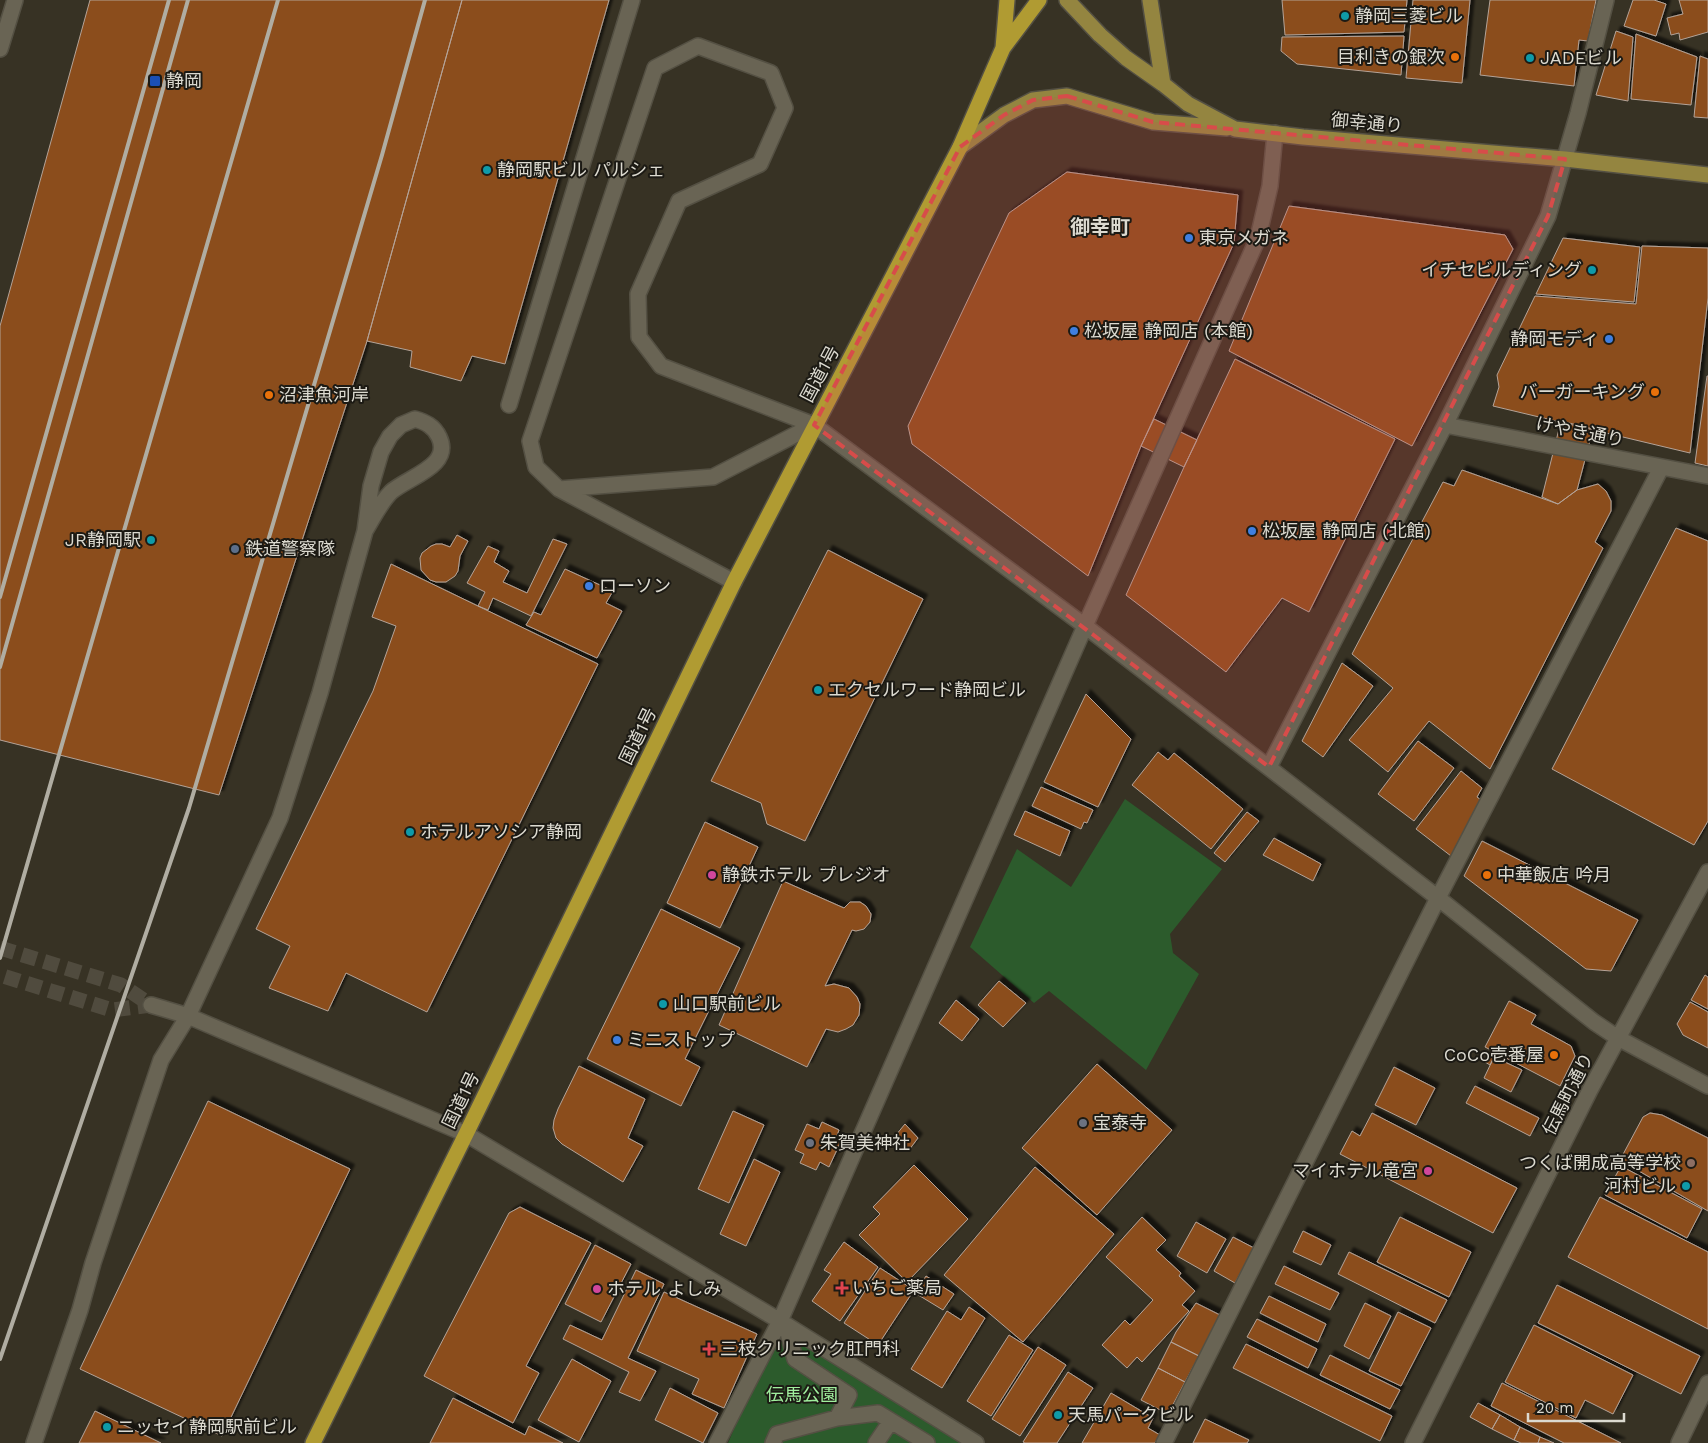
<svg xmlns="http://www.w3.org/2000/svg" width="1708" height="1443" font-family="'Work Sans','Noto Sans JP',sans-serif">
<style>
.green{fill:#2c5b2c}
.building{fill:#8b4d1b;stroke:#b4a398;filter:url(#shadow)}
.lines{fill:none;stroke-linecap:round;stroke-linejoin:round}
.minor-tunnel{stroke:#504b3e;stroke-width:15;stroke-dasharray:15 8;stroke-linecap:butt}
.minor-casing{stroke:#545043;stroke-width:18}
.major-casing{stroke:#545043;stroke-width:18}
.highway-casing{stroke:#545043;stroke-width:18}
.minor{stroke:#696454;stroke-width:15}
.major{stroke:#948540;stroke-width:15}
.highway{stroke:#b09b32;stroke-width:15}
.rail{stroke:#b0ada2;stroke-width:4}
.marked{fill:#d74c4a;fill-opacity:0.2;stroke:#d74c4a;stroke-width:4;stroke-dasharray:10 6;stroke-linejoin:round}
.culture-dot{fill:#0f9aa8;stroke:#1c1a14;stroke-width:2}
.food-dot{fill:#e8710a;stroke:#1c1a14;stroke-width:2}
.transit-dot{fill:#1a4fb4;stroke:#1c1a14;stroke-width:2}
.shop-dot{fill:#3f7fe0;stroke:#1c1a14;stroke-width:2}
.service-dot{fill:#5c6f8a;stroke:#1c1a14;stroke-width:2}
.hotel-dot{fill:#d1479c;stroke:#1c1a14;stroke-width:2}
.worship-dot{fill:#6b7280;stroke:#1c1a14;stroke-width:2}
.education-dot{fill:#8d6e63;stroke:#1c1a14;stroke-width:2}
.health-dot{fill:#e0444e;stroke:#1c1a14;stroke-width:2}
.labels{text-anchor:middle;stroke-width:4;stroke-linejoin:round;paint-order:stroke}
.poi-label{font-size:18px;fill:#dcdad0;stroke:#1c1a14;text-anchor:start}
.street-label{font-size:18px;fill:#dcdad0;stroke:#1c1a14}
.park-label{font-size:18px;fill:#a1ef9e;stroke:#1c1a14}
.quarter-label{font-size:20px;font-weight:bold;fill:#dcdad0;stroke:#1c1a14}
</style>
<defs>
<filter id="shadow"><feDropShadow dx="4.5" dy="-4.5" stdDeviation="1" flood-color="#0009"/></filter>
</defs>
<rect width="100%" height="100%" fill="#373224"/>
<path class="green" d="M1125 799 1222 869 1170 934 1173 953 1199 974 1146 1070 1049 991 1034 1003 970 947 1017 849 1071 887Z
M780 1321 964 1443H728Z"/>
<path class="building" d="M90 0H462L367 341 219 795 0 740V326Z
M462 0H609L505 364 472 356 461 381 410 367 412 351 367 341Z
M1282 0H1407L1404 32 1285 35Z
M1413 0H1470L1462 83 1406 78Z
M1490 0H1596L1588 41 1579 40 1574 86 1480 75Z
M1633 0H1654L1666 4 1656 36 1624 26Z
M1679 0H1708V32L1680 40 1679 33 1671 35 1667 18 1683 14Z
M1616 31 1633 37 1628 101 1596 95Z
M1636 34 1697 57 1691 105 1631 99Z
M1404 36 1401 75 1297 64 1281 51 1282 37Z
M1700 56 1708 59V118L1694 117Z
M1067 172 1238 195 1234 243 1141 446 1088 576 912 444 908 426 1009 213Z
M1289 206 1505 235 1513 249 1412 446 1229 351Z
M1563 238 1640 247 1634 302 1536 294Z
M1642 246 1708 248V298L1690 453 1493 406 1499 387 1497 375 1535 296 1636 304Z
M1235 359 1395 439 1309 612 1282 598 1226 672 1126 595 1184 467Z
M1707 376H1708V466L1695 463Z
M1154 419 1197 440 1184 467 1141 446Z
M1561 421 1593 429 1577 490 1558 504 1542 497Z
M1462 470 1558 504 1577 490 1598 484 1606 491 1611 501V511L1595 542 1603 548 1490 769 1429 721 1388 772 1349 740 1393 688 1352 654 1443 482 1454 486Z
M1676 528 1708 541V821L1694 845 1552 769Z
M457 535 468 541 460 556 458 571 455 576 446 582H436L430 580 421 570 420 558 422 553 431 546 436 544H442L450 547Z
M553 539 567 544 531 616 493 598 488 610 478 606 485 592 467 583 488 546 499 551 494 562 509 571 503 582 527 593Z
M828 550 923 599 805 841 767 824 761 803 711 781Z
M391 564 598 664 427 1012 346 973 328 1011 269 988 290 946 256 929 373 691 396 626 372 617Z
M565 569 613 591 606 603 622 611 597 658 526 625 534 612 541 615Z
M1342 663 1373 686 1323 757 1302 741Z
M1086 694 1131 739 1098 807 1044 782Z
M1418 741 1454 768 1414 821 1378 794Z
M1158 752 1168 760 1174 753 1243 809 1211 849 1132 785Z
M1461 771 1482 788 1477 797 1481 800 1451 856 1416 829Z
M1041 787 1093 810 1087 823 1084 822 1081 829 1032 806Z
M1025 811 1070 831 1060 856 1014 835Z
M1247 812 1259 821 1225 862 1214 853Z
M705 822 758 847 720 928 667 903Z
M1274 838 1321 864 1313 881 1263 855Z
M1482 841 1638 920 1611 971 1586 969 1464 876Z
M783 881 844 908 850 902H860L866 906 871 914 870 922 864 929 856 931 852 930 825 986 834 984 849 988 857 997 860 1004 859 1015 853 1025 846 1029 838 1032 826 1029 807 1067 719 1025Z
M661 909 740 948 685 1059 700 1067 681 1106 587 1059Z
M1705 975 1708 977V1009L1691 1000Z
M999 981 1026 1003 1003 1027 978 1005Z
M956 1000 979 1019 962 1041 939 1023Z
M1509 1001 1536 1015 1531 1024 1571 1046 1575 1056 1560 1086 1485 1047Z
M1690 1002 1708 1012V1048L1683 1035 1677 1024Z
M1489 1054 1494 1057 1490 1065 1485 1062Z
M1494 1057 1522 1070 1511 1092 1484 1078Z
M1097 1064 1172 1130 1097 1215 1022 1148Z
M579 1066 645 1099 628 1138 643 1146 623 1182 562 1144 556 1138 553 1128 554 1120 558 1109Z
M1394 1067 1435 1088 1416 1125 1375 1105Z
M1475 1086 1539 1118 1530 1136 1466 1103Z
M208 1101 350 1169 222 1436 80 1369Z
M733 1111 764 1125 729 1203 698 1189Z
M1372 1113 1517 1188 1493 1233 1340 1154 1352 1131 1360 1136Z
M1650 1113 1662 1115 1708 1138V1211L1620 1160 1643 1117Z
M822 1122 839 1130 836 1138 841 1141 829 1167 820 1162 816 1170 800 1163 804 1154 795 1150 807 1124 819 1129Z
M905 1124 918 1138 909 1150 896 1135Z
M754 1159 780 1172 746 1246 720 1234Z
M914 1165 968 1219 907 1282 859 1235 880 1214 873 1207Z
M1621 1166 1702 1209 1687 1238 1605 1195Z
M1035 1167 1114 1234 1023 1342 944 1275Z
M1600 1197 1708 1252V1329L1568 1257Z
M520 1207 591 1243 526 1366 539 1373 513 1423 424 1376 509 1213Z
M1142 1217 1166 1240 1156 1250 1181 1273 1179 1276 1195 1291 1182 1305 1189 1311 1142 1362 1137 1357 1127 1368 1102 1345 1125 1320 1130 1325 1153 1300 1106 1257Z
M1400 1217 1471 1252 1449 1297 1377 1262Z
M1196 1222 1226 1239 1207 1273 1177 1256Z
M1303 1231 1331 1245 1321 1265 1293 1252Z
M1233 1237 1254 1248 1235 1283 1214 1271Z
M844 1242 878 1267 840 1321 812 1301 831 1274 824 1270Z
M595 1245 631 1264 601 1322 565 1304Z
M1349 1252 1447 1300 1435 1323 1338 1274Z
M1284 1266 1339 1293 1330 1310 1275 1284Z
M880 1268 914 1290 878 1345 844 1323Z
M636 1270 664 1284 628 1358 656 1371 640 1401 619 1392 629 1372 563 1339 570 1325 602 1340Z
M926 1276 954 1294 943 1310 915 1293Z
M1557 1285 1700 1356 1681 1394 1538 1323Z
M664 1292 757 1334 724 1408 692 1394 699 1379 637 1351Z
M1269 1296 1326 1324 1318 1342 1260 1313Z
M1196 1303 1220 1315 1199 1356 1171 1342 1176 1332Z
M1365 1303 1391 1316 1369 1359 1344 1346Z
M969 1307 985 1318 942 1388 911 1369 947 1311 961 1320Z
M1398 1312 1431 1328 1401 1386 1369 1371Z
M1257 1319 1317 1349 1308 1368 1247 1337Z
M1534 1325 1633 1375 1613 1414 1585 1400 1576 1418 1505 1382Z
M1009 1335 1033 1350 991 1416 967 1401Z
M1171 1342 1199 1356 1185 1382 1158 1368Z
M1246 1344 1392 1416 1380 1441 1233 1368Z
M1038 1347 1066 1365 1020 1436 992 1419Z
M1330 1355 1400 1390 1390 1409 1320 1375Z
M572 1359 611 1381 579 1442 538 1420Z
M1158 1368 1185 1382 1168 1414 1141 1400Z
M1068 1372 1093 1388 1057 1443H1025L1023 1442Z
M1502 1383 1621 1443H1564L1491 1406Z
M670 1388 718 1413 703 1443 655 1420Z
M1111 1393 1153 1418 1148 1428 1160 1435 1155 1443H1082Z
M453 1398 525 1435 529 1426 563 1443H430Z
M1478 1403 1500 1415 1492 1429 1470 1417Z
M95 1411 161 1443H79Z
M1500 1415 1520 1427 1514 1440 1492 1429Z
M1205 1419 1249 1440 1247 1443H1193Z
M1520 1427 1540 1437 1538 1443H1521L1514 1440Z
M1540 1437 1554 1443H1538Z"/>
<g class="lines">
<path class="minor-tunnel" d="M0 948 121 985 151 1005 112 1010 0 975"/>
<defs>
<path id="minor" d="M0 49 15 0
M509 405 632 0
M1445 425 1708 476
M559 489 713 477 814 425
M734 582 559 489 536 467 530 441 655 68 698 46 771 73 785 108 760 164 679 201 638 294 639 337 661 366 814 425 1085 626 1438 898 1594 1022 1618 1038 1708 1086
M1269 767 1445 425 1548 216 1578 113 1606 0
M151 1005 188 1016 466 1134 780 1321 976 1443
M786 1325 795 1359 849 1395 837 1418
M34 1443 80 1310 93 1263 161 1060 188 1016 280 818 320 693 365 531 371 486 381 452 390 436 401 425 415 419C425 422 434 426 439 437 453 466 408 477 391 492 380 503 373 518 365 531
M717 1443 780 1321 1085 626 1258 238 1270 186 1275 133
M773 1443 777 1434 837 1418 878 1413 927 1443
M876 1443 891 1421
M1164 1443 1438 898 1661 468
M1413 1443 1590 1090 1708 872
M1679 1443 1708 1383"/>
<path id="major" d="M1067 0 1100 35 1126 58 1163 84 1188 104 1235 129 1303 137 1565 159 1708 175
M1150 0 1163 84
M960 147 1004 115 1033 100 1067 96 1153 122 1227 128"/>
<path id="highway" d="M1003 48 1007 0
M313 1443 466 1134 734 582 960 147 1003 48 1039 0"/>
</defs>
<use href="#minor" class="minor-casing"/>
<use href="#major" class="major-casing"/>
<use href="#highway" class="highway-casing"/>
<use href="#minor" class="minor"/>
<use href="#major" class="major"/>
<use href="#highway" class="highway"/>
<path class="rail" d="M0 597 169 0
M0 667 188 0
M0 958 278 0
M0 1359 189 808 382 155 425 0"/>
</g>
<path class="marked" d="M1067 96 1153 122 1565 159 1548 216 1269 767 814 425 960 147 1004 115 1033 100Z"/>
<g class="culture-dot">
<circle cx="1345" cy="16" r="5"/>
<circle cx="1530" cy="58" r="5"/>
<circle cx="487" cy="170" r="5"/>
<circle cx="1592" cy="270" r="5"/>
<circle cx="151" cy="540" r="5"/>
<circle cx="818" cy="690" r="5"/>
<circle cx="410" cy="832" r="5"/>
<circle cx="663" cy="1004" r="5"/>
<circle cx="1686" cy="1186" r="5"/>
<circle cx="1058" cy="1415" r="5"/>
<circle cx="107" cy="1427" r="5"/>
</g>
<g class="food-dot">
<circle cx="1455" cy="57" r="5"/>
<circle cx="1655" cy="392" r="5"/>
<circle cx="269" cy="395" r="5"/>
<circle cx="1487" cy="875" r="5"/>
<circle cx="1554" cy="1055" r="5"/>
</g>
<rect class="transit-dot" x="149" y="75" width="12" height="12" rx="2.5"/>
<g class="shop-dot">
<circle cx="1189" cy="238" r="5"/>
<circle cx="1074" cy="331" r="5"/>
<circle cx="1609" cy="339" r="5"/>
<circle cx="1252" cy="531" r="5"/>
<circle cx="589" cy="586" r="5"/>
<circle cx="617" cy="1040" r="5"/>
</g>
<circle class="service-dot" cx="235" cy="549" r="5"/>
<g class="hotel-dot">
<circle cx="712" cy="875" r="5"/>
<circle cx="1428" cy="1171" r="5"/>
<circle cx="597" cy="1289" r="5"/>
</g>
<g class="worship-dot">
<circle cx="1083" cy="1123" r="5"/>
<circle cx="810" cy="1143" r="5"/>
</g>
<circle class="education-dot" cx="1691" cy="1163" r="5"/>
<g class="health-dot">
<path d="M839.5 1280.5h5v5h5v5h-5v5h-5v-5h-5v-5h5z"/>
<path d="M706.5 1341.5h5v5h5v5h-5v5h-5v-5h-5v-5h5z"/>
</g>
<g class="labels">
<g class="poi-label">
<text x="1355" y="22">静岡三菱ビル</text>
<text x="1445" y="63" text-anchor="end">目利きの銀次</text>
<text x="1540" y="64">JADEビル</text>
<text x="166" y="87">静岡</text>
<text x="497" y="176">静岡駅ビル パルシェ</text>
<text x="1199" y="244">東京メガネ</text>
<text x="1582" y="276" text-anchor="end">イチセビルディング</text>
<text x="1084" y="337">松坂屋 静岡店 (本館)</text>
<text x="1599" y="345" text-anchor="end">静岡モディ</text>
<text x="1645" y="398" text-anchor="end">バーガーキング</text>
<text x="279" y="401">沼津魚河岸</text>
<text x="1262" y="537">松坂屋 静岡店 (北館)</text>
<text x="141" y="546" text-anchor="end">JR静岡駅</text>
<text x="245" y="555">鉄道警察隊</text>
<text x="599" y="592">ローソン</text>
<text x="828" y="696">エクセルワード静岡ビル</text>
<text x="420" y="838">ホテルアソシア静岡</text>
<text x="722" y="881">静鉄ホテル プレジオ</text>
<text x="1497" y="881">中華飯店 吟月</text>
<text x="673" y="1010">山口駅前ビル</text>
<text x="627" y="1046">ミニストップ</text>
<text x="1544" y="1061" text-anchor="end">CoCo壱番屋</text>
<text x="1093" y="1129">宝泰寺</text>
<text x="820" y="1149">朱賀美神社</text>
<text x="1681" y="1169" text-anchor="end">つくば開成高等学校</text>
<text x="1418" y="1177" text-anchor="end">マイホテル竜宮</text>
<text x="1676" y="1192" text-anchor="end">河村ビル</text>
<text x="852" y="1294">いちご薬局</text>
<text x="607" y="1295">ホテル よしみ</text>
<text x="720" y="1355">三枝クリニック肛門科</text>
<text x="1068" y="1421">天馬パークビル</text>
<text x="117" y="1433">ニッセイ静岡駅前ビル</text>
</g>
<g class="street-label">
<text transform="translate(1367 123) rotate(5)" y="6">御幸通り</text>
<text transform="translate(820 374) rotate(-62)" y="6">国道1号</text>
<text transform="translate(1580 432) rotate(11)" y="6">けやき通り</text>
<text transform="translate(638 736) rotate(-64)" y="6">国道1号</text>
<text transform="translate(1568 1094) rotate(-63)" y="6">伝馬町通り</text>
<text transform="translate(461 1100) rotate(-64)" y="6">国道1号</text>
</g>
<g class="park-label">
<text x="802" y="1401">伝馬公園</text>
</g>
<g class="quarter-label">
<text x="1100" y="234">御幸町</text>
</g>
</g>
<path d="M1528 1413v8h96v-8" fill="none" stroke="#dcdad0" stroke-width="2.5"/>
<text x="1536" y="1413" font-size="15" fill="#dcdad0" stroke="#1c1a14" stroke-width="4" paint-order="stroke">20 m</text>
</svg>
